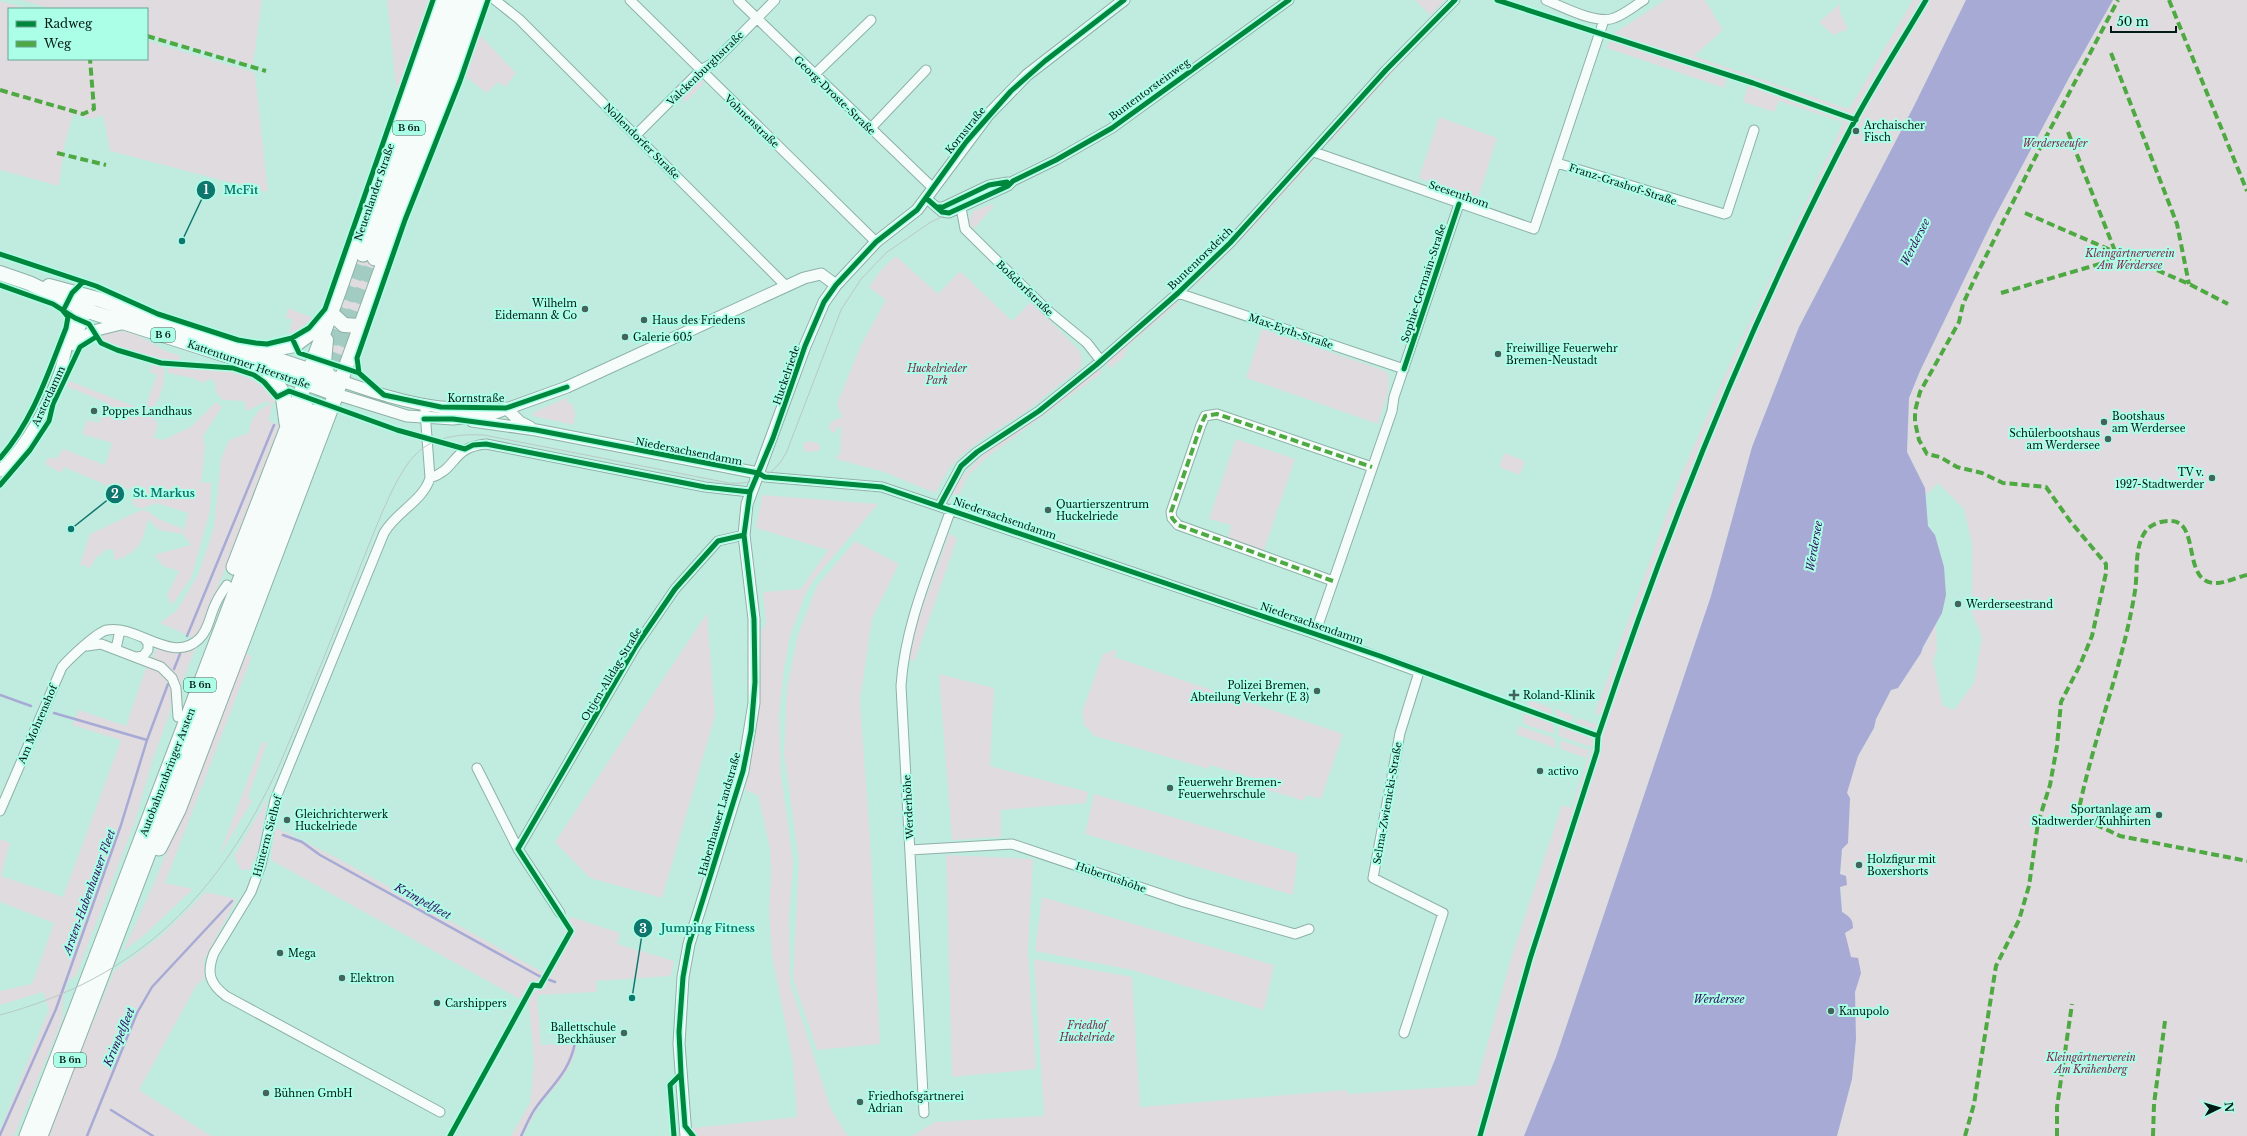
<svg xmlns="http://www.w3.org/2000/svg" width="2247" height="1136" font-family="'Libre Baskerville',serif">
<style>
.green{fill:#dfdbde}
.water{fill:#a7aad5}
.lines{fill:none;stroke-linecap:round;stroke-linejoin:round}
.stream{stroke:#a7aad5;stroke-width:2.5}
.trunk-tunnel{stroke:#a2ccc1;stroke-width:15;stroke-dasharray:15 8;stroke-linecap:butt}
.minor-casing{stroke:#8eb1a7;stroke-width:11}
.tertiary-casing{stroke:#8eb1a7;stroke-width:13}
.primary-casing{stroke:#8eb1a7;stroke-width:16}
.trunk-casing{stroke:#8eb1a7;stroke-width:17}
.minor{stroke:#f5fcfa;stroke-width:9}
.tertiary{stroke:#f5fcfa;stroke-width:11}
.primary{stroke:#f5fcfa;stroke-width:14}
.trunk{stroke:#f5fcfa;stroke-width:15}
.tram{stroke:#bcc8c5;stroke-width:1}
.quiet{stroke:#4fa942;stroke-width:4;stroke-dasharray:8 4;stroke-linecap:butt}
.cycleway-casing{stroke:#acffe7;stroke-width:8}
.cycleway{stroke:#00873e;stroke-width:5}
.poi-dot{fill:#44645b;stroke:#acffe7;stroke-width:1.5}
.labels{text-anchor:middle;stroke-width:4;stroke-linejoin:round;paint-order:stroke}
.shield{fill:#acffe7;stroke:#345f53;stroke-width:1}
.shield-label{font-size:9px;font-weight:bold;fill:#011a14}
.street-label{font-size:10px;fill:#011a14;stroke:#acffe7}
.poi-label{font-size:10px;fill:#011a14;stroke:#acffe7;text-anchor:start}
.park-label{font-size:10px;font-style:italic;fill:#802651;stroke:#acffe7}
.water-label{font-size:11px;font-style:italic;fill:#311162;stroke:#acffe7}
.leader{fill:none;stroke:#0f766e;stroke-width:1.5}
.callout-dot{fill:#0f766e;stroke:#acffe7;stroke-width:1.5}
.mark-label{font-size:12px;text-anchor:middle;font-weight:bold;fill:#fff}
.callout-label{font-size:11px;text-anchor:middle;font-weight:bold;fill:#0f766e;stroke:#acffe7;stroke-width:4;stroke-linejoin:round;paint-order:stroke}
</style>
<rect width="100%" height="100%" fill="#bfecdf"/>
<path class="green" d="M21 0H262L253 65 147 35V9H53Z
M387 0H431L397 96Z
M1415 0H1445L1430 15Z
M1665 0H1705L1723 30 1694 56 1849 109 1913 0H1966L1914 106 1799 327 1752 447 1711 596 1556 1057 1524 1136H912L935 1122 1044 1116 1034 959 1132 977 1140 1107 1347 1090 1348 1094 1476 1085 1512 955 1562 805 1571 808 1602 716 1595 713 1679 480 1733 357 1846 117 1843 122 1779 101 1774 112 1743 102 1748 85 1727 78 1724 88 1607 48 1613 34Z
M2113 0H2247V1136H1837L1852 1079 1856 1039 1855 992 1845 932 1849 916 1842 912 1840 875 1842 849 1850 798 1846 793 1858 756 1874 728 1876 719 1891 690 1898 688 1921 653 1936 623 1937 650 1933 661 1943 706 1954 710 1974 683 1982 638 1972 613V544L1964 509 1938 483 1926 495 1925 488 1907 452 1909 398 1920 371 1992 222 2070 76Z
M0 1 28 9H9V59H147V41L253 72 255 74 268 192 110 151 103 115 91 119 73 114 64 148 59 186 0 170Z
M1840 4V12L1848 29 1833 35 1819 22Z
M478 33 516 73 505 87 498 82 487 93 463 75Z
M1410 53 1329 144 1333 134 1406 55Z
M697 75 704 83 686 102 676 92Z
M1439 117 1497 138 1478 199 1419 178Z
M1315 159 1256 225 1196 286 1201 278 1254 223 1309 163Z
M993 204V207L974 229 968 222 973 211Z
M357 253 379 261 358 318 348 321 342 315 341 310 351 281Z
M896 256 938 294 960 271 1012 321 1031 302 1080 351 1082 359 1081 367 1024 413 989 434 961 455 950 467 935 493 884 472 836 459 837 455H840L841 427H837L836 432 834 433 829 429 831 422 842 417 837 404 860 347 886 300 869 287 881 270Z
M1180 302 1128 346 1124 357 1109 369 1107 361 1175 303Z
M288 308 313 318 297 331 289 335 292 319 286 318Z
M336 324 353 331 340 360 328 356 330 340Z
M113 329 135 334 166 351 181 356 179 362 143 356 106 344 98 332Z
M1262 329 1383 370 1389 375 1388 393 1378 424 1246 378Z
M152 364 163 366C167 383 160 400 149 413L158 424 154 438 163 440 191 427 216 402 222 407 203 436 205 448 201 483 211 482 210 511 191 578 172 605 167 595 179 571 163 566 154 555 191 545 183 534 159 530 148 519C141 545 142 549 115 561L113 550 107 549 96 558 90 568 80 564 90 534C98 531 139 510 143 510 151 511 155 518 161 520 168 523 175 526 182 528L183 533 188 513 157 503 141 509 133 504 132 489 111 487 64 467 61 473 45 464 49 457 56 459 63 449 105 465 112 443 82 434 87 420 99 423 107 403 66 386 69 381 144 410 157 375 150 372Z
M168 367C213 373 244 361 277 401L272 404 269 421 279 425 275 437 201 632 194 638 160 623 177 610 198 575 214 528 221 459 229 440 249 433C250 419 257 409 271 404L267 401 246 411 244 401 223 400 216 393 215 382 209 379 203 383 193 378 167 373Z
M1097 370 1103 372 986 458 967 477 960 493 955 496 952 495C962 460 1064 394 1097 370Z
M566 398 568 404 572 402 575 413 574 425 533 416 534 412Z
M1236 439 1295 459 1264 550 1228 538 1231 525 1209 519Z
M807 441 818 443 820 447 819 451 805 452 803 445Z
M1504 453 1525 461 1520 475 1499 467Z
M762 495 878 504 815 578 806 592 790 636 784 669 779 716 781 775 793 862 789 917 790 983 831 1109 847 1135 850 1136H698L692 1128 797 1117 793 1062 772 956 769 910 771 876 770 849 758 795 745 790C757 737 762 686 761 632L766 623 763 592 801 589 828 550 756 528Z
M949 533 957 539 915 660H907C917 616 935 576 949 533Z
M855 541 899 564 872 619 860 701 871 852 880 1044 817 1050 793 979 799 861 784 753 787 688 798 635 817 586Z
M707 613 715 716 662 898 590 878 555 842Z
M197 645 180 687 152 659 157 647C172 653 182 650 197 645Z
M1117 649 1114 657 1343 734 1321 799 1306 795 1304 801 1255 786 1257 779 1210 765 1209 769 1095 736 1084 725 1082 712 1103 654Z
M245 653 252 656 165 883 193 889 142 937 123 951 155 881Z
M147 665C172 677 176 690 169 715L152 762 134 824 76 976 68 981 63 999 62 1021 14 1136H0V1130L49 1009 43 992 0 1005V991L32 984 54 923 0 902V839L10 843 1 876 63 897 121 740 72 725 79 710 126 726Z
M939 674 994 688 990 766 1088 792 1086 803 1001 810V837L952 840Z
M1529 700 1551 708 1552 715 1528 706Z
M1555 709 1574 716 1572 722 1556 716Z
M1523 713 1553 723 1554 734 1524 724Z
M1578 718 1598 725 1596 730 1576 723Z
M1558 725 1594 737 1591 747 1559 736Z
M1519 726 1554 738 1556 748 1516 734Z
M1560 740 1589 750 1586 758 1561 749Z
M262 742 267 743 248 797 252 801 219 856Z
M1094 794 1298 854 1293 895 1085 834Z
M267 799 259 847 250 870 240 869 234 856Z
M275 827 341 860 544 973 563 939 564 928 571 917 620 933 617 944 674 961 671 976 596 981 597 992 537 995 541 1045 577 1043C572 1075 555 1084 538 1108 532 1117 528 1127 523 1136H511L530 1103 534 1063 529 1004 271 860Z
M946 855 1033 859 1028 953 1036 1069 952 1077Z
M206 892 237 899 204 960V979L196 986 139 1090 211 1136H46L114 971 162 935Z
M1042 897 1274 965 1264 1010 1132 970 1035 951Z"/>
<path class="water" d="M1966 0H2113L2070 76 1992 222 1920 371 1909 398 1907 452 1925 488 1928 526 1935 535 1944 567 1946 595 1942 613 1923 647 1921 653 1898 688 1891 690 1876 719 1874 728 1858 756 1847 793 1850 798 1848 843 1842 849 1840 874 1846 876 1847 885 1840 887 1842 912C1849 916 1853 919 1853 928L1845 933 1851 957 1858 958 1861 973 1855 992 1856 1039 1852 1079 1837 1136H1524L1556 1057 1711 596 1752 447 1799 327 1914 106Z"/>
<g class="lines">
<path class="stream" d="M187 636 274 425
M174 669 180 654
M0 695 31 706
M54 713 147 740
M283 835 302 842 320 855 539 976 555 982
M111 1110 153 1136
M0 1135 56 1009 121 825 147 740 168 684
M87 1136 137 1013 152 987 232 901
M521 1136C526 1126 530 1115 537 1106 554 1083 569 1072 575 1043"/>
<path class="trunk-tunnel" d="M306 408 363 254
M317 411 375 258"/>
<defs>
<path id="minor" d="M495 0 519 19 786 286
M630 0 876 242
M738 0 933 188
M1546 0C1563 7 1597 25 1614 18 1625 14 1634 6 1644 0
M814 75 871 20
M870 129 926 70
M636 135 701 70 713 63 775 0
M1314 152 1534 229 1604 20
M1557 163 1724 214 1727 213 1754 130
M926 198 942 212 949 213 1008 186 1013 181 1056 160 1112 128 1289 0
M937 207H943L989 185 1008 182
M961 208 965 229 1047 310 1087 343 1101 361
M1178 293 1404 369
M425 411 430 478C423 501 396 512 384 533L275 800 261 865 251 892 214 953C206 973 210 984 226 996L440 1112
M758 473 765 477 882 487 1315 634 1419 672 1400 733 1373 878 1443 913 1404 1033
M430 478C458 469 451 447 486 444L705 487 750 492
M940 505 961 466 977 452 1039 411 1096 365 1178 293 1230 243 1386 70 1455 0
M1333 581 1178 525 1172 518 1171 512 1201 425 1205 416 1217 414 1372 467
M1315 634 1392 411 1394 397 1459 204
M87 646 101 644 161 667 172 678 176 688 178 717
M116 649 120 630
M137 657 143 656 148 650V643L144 638
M477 768 518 849 560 913
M0 811 62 667C69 659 97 632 107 630 137 624 172 665 199 639 209 630 210 614 216 603 219 596 223 591 227 585
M518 849 636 646 675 589 718 541 744 535
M910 850 1012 844 1184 902 1295 934 1309 929
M924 1113 901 686C905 624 931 567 951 509"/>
<path id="tertiary" d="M75 339 89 304
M74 345 93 331 125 323
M341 381C373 392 406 403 440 407 458 409 477 407 495 408
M336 394 407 416 453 419 490 415 567 387 804 278 821 274 836 285
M506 408 520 422 530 427
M472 421 536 430 758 473
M0 471C27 445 47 408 60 372 68 349 68 319 86 302
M686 1136 679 1044 683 977 689 944 743 771 754 703V619L744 535 747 504 805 346 824 302 836 285 876 242 917 210 988 115 1027 75 1124 0"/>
<path id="primary" d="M0 273 29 283 88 311 238 359 336 394
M49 286 101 300 341 381
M331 313 344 325 360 326
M326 340 324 363 330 382
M262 351 295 345 327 321
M305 383 339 291 440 0
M336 394 479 0"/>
<path id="trunk" d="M363 254 452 0
M375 258 465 0
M268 370 283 394 287 423
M234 567 305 383
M159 848 178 810 336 394
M27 1136 76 1011 306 408
M40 1136 317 411"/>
</defs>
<use href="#minor" class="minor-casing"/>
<use href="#tertiary" class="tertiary-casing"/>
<use href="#primary" class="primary-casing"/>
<use href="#trunk" class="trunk-casing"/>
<use href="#minor" class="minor"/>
<use href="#tertiary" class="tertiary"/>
<use href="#primary" class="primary"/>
<use href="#trunk" class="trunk"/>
<path class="tram" d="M0 1015C139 978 220 894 279 766 308 698 335 630 362 562 374 533 395 474 416 454 434 436 460 434 484 435L729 483C756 485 775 475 787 451L841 310 861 279 887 252 931 222 1037 172 1098 139 1292 0"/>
<path class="quiet" d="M2169 0 2247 191
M147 36 266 71
M2111 53 2177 224 2189 284
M0 90 83 114 94 109 90 59
M2068 132 2115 251
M57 153 106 165
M2025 213 2189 284 2228 304
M2001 293 2123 257
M2247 575C2238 577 2227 582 2218 583 2181 586 2201 523 2172 521 2163 520 2150 524 2145 532 2134 548 2138 572 2135 591 2123 665 2094 736 2079 809L2082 818 2120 836 2247 861
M1333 581 1178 525 1172 518 1171 512 1201 425 1205 416 1217 414 1372 467
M1965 1136 1974 1104 1996 966 2019 920 2029 886 2038 823 2050 785 2057 746 2061 702 2080 665 2092 636 2106 573V564L2070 521 2046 487 2003 483 1982 473 1957 467 1940 457 1927 454 1919 440 1915 422V411L1920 392 1959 322 1963 304 1975 278 2035 158 2118 0
M2057 1136V1107L2072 1004
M2153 1136 2154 1104 2165 1021"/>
<defs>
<path id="cycleway" d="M488 0 460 81 405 220 357 358 359 373 384 395 441 407 506 408 567 387
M1497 0 1753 83 1856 120
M926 198 942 212 949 213 1008 186 1013 181 1056 160 1112 128 1289 0
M937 207H943L989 185 1007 182
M0 254 96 286 158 314 238 340 256 343 267 344 292 338 309 328 325 309 433 0
M0 285 53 304 75 318 89 324 101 343 117 350 161 363 233 368 254 375 264 382 277 397 289 391 397 430 465 449 473 445 486 444 705 487 750 492
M292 338 299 353 359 373
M1404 369 1459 204
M424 419H453L536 430 758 473 765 477 882 487 1380 656 1598 736
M0 458C33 421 48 373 66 328L68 317 63 311 72 293 83 282
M0 485 30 450 49 421 53 404 80 347 96 337
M940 505 961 466 977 452 1039 411 1096 365 1178 293 1230 243 1386 70 1455 0
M450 1136 533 985 540 986 571 931 518 849 636 646 675 589 718 541 744 535
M674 1136 670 1085 681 1074
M693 1136 685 1126 681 1074 679 1032 683 977 689 944 743 771 751 731 755 682 754 619 744 535 750 492 773 438 805 346 824 302 836 285 876 242 917 210 966 142 1011 91 1045 61 1124 0
M1480 1136 1530 959 1597 751 1598 736C1668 526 1751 318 1854 122 1876 81 1902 41 1926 0"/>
</defs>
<use href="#cycleway" class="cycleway-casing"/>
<use href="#cycleway" class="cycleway"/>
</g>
<g class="poi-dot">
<circle cx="1856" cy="131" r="4"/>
<circle cx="585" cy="309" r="4"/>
<circle cx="644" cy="320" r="4"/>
<circle cx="625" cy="337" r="4"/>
<circle cx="1498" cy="354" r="4"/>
<circle cx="94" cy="411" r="4"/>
<circle cx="2104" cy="422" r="4"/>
<circle cx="2108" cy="439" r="4"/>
<circle cx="2212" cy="478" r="4"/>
<circle cx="1048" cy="510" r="4"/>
<circle cx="1958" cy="604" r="4"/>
<circle cx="1317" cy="691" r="4"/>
<path d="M1512 689h4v4h4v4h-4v4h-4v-4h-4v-4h4z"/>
<circle cx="1540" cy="771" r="4"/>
<circle cx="1170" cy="788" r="4"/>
<circle cx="2159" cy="815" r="4"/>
<circle cx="287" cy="820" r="4"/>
<circle cx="1859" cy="865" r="4"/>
<circle cx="280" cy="953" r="4"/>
<circle cx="342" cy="978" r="4"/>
<circle cx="437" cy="1003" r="4"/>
<circle cx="1831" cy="1011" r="4"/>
<circle cx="624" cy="1033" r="4"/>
<circle cx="266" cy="1093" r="4"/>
<circle cx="860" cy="1102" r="4"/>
</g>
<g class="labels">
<g class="shield">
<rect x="393" y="121" width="32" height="14" rx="3"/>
<rect x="151" y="328" width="24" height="14" rx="3"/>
<rect x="184" y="678" width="32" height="14" rx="3"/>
<rect x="54" y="1053" width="32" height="14" rx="3"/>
</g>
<g class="shield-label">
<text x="409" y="131">B 6n</text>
<text x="163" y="338">B 6</text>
<text x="200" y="688">B 6n</text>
<text x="70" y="1063">B 6n</text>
</g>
<g class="street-label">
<text transform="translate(705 68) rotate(-44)" y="4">Valckenburghstraße</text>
<text transform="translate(1149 89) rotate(-36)" y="4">Buntentorsteinweg</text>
<text transform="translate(835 95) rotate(44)" y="4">Georg-Droste-Straße</text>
<text transform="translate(752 121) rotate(44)" y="4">Vohnenstraße</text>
<text transform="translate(965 130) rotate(-51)" y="4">Kornstraße</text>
<text transform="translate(642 141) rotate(45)" y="4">Nollendorfer Straße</text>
<text transform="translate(1623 184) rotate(18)" y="4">Franz-Grashof-Straße</text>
<text transform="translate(374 192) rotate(-71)" y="4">Neuenlander Straße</text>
<text transform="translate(1459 194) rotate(19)" y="4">Seesenthom</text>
<text transform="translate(1200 258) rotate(-44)" y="4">Buntentorsdeich</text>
<text transform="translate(1423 283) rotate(-72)" y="4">Sophie-Germain-Straße</text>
<text transform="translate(1025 288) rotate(44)" y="4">Boßdorfstraße</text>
<text transform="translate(1291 331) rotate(19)" y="4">Max-Eyth-Straße</text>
<text transform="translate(249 364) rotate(19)" y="4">Kattenturmer Heerstraße</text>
<text transform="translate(786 375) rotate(-71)" y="4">Huckelriede</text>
<text transform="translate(48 396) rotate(-65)" y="4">Arsterdamm</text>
<text x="476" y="402">Kornstraße</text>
<text transform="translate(689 451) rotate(11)" y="4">Niedersachsendamm</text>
<text transform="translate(1005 518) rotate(19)" y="4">Niedersachsendamm</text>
<text transform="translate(1312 623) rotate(19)" y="4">Niedersachsendamm</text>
<text transform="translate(611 674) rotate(-59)" y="4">Ottjen-Alldag-Straße</text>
<text transform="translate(37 724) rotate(-67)" y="4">Am Mohrenshof</text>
<text transform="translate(167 772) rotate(-69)" y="4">Autobahnzubringer Arsten</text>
<text transform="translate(1387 803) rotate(-80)" y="4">Selma-Zwienicki-Straße</text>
<text transform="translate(908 807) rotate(-93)" y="4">Werderhöhe</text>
<text transform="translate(719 814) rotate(-74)" y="4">Habenhauser Landstraße</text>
<text transform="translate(267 836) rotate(-75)" y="4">Hinterm Sielhof</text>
<text transform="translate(1111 877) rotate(19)" y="4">Hubertushöhe</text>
</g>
<g class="poi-label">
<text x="1864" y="129">Archaischer<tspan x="1864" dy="12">Fisch</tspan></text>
<text x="577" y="307" text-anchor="end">Wilhelm<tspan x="577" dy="12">Eidemann &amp; Co</tspan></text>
<text x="652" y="324">Haus des Friedens</text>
<text x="633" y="341">Galerie 605</text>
<text x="1506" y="352">Freiwillige Feuerwehr<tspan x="1506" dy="12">Bremen-Neustadt</tspan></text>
<text x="102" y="415">Poppes Landhaus</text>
<text x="2112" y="420">Bootshaus<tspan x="2112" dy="12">am Werdersee</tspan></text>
<text x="2100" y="437" text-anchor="end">Schülerbootshaus<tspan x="2100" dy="12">am Werdersee</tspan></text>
<text x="2204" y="476" text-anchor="end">TV v.<tspan x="2204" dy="12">1927-Stadtwerder</tspan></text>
<text x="1056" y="508">Quartierszentrum<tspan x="1056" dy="12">Huckelriede</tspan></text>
<text x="1966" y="608">Werderseestrand</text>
<text x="1309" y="689" text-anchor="end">Polizei Bremen,<tspan x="1309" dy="12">Abteilung Verkehr (E 3)</tspan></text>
<text x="1523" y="699">Roland-Klinik</text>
<text x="1548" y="775">activo</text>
<text x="1178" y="786">Feuerwehr Bremen-<tspan x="1178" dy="12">Feuerwehrschule</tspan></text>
<text x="2151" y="813" text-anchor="end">Sportanlage am<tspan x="2151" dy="12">Stadtwerder/Kuhhirten</tspan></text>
<text x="295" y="818">Gleichrichterwerk<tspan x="295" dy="12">Huckelriede</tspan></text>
<text x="1867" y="863">Holzfigur mit<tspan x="1867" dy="12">Boxershorts</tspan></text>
<text x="288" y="957">Mega</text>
<text x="350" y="982">Elektron</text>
<text x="445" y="1007">Carshippers</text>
<text x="1839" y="1015">Kanupolo</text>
<text x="616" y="1031" text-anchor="end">Ballettschule<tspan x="616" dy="12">Beckhäuser</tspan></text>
<text x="274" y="1097">Bühnen GmbH</text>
<text x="868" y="1100">Friedhofsgärtnerei<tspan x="868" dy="12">Adrian</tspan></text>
</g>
<g class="park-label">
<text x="2055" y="147">Werderseeufer</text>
<text x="2130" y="257">Kleingärtnerverein<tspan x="2130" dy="12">Am Werdersee</tspan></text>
<text x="937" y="372">Huckelrieder<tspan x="937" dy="12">Park</tspan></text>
<text x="1087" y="1029">Friedhof<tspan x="1087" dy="12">Huckelriede</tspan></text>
<text x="2091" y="1061">Kleingärtnerverein<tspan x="2091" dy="12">Am Krähenberg</tspan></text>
</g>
<g class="water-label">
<text transform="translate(1915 242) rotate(-63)" y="4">Werdersee</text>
<text transform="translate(1814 546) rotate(-80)" y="4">Werdersee</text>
<text transform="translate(89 892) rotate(-70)" y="4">Arsten-Habenhauser Fleet</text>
<text transform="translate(423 901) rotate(29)" y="4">Krimpelfleet</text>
<text x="1719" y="1003">Werdersee</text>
<text transform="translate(119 1037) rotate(-67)" y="4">Krimpelfleet</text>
</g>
</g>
<path class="leader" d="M182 241L206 190M71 529L115 494M632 998L643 928"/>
<g class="callout-dot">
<circle cx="182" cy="241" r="4"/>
<circle cx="71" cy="529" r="4"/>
<circle cx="632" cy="998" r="4"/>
<circle cx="206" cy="190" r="10"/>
<circle cx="115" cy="494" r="10"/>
<circle cx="643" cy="928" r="10"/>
</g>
<g class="mark-label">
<text x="206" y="194">1</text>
<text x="115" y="498">2</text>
<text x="643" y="933">3</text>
</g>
<g class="callout-label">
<text x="241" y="194">McFit</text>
<text x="164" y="497">St. Markus</text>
<text x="708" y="932">Jumping Fitness</text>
</g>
<rect x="8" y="8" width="140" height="52" fill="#acffe7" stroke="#68a393"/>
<rect x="16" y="21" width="20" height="6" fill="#00873e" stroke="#68a393"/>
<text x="44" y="28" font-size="12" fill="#011a14">Radweg</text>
<rect x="16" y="41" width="20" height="6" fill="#4fa942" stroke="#68a393"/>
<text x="44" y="48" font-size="12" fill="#011a14">Weg</text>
<g transform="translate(2219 1108) rotate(85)" stroke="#acffe7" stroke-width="3" paint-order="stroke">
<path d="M0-3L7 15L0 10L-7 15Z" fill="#011a14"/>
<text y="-6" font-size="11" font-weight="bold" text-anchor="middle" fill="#011a14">N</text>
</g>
<path d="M2111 26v6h65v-6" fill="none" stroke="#011a14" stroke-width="2"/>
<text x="2117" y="26" font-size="12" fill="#011a14" stroke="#acffe7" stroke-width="3" paint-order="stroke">50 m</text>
</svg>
